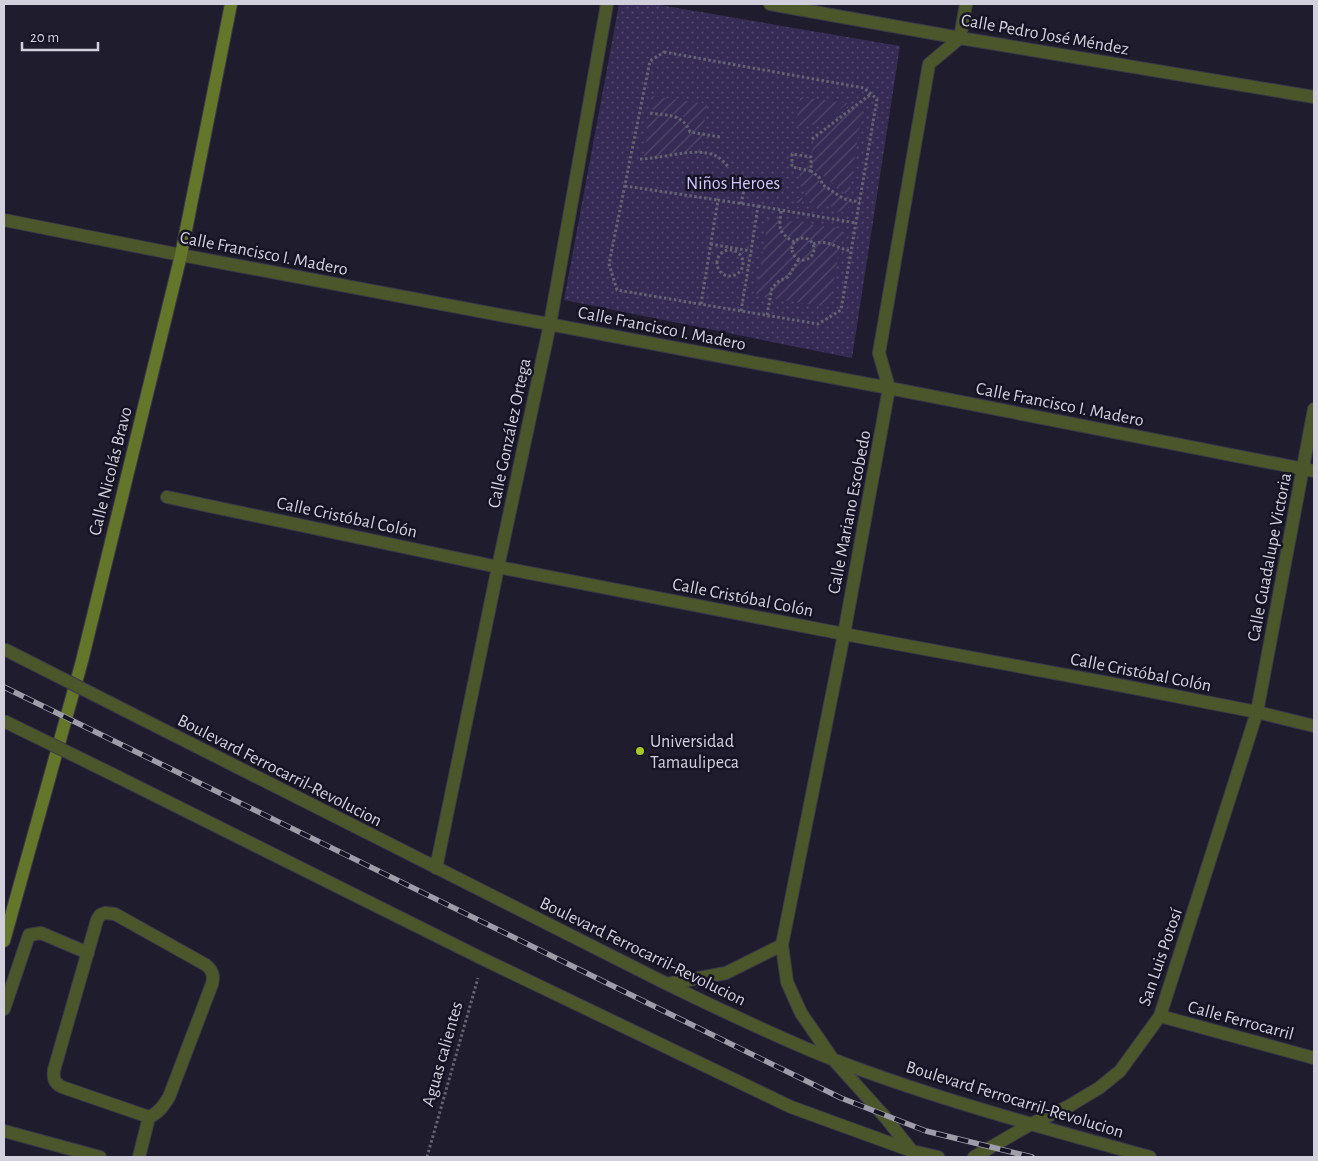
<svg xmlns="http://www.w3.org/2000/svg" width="1318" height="1161" font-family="'Alegreya Sans',sans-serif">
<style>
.park{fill:url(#park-dots)}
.garden{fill:url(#garden-furrows)}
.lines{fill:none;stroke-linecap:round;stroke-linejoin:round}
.lane-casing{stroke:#3c3949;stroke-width:14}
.street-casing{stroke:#3c3949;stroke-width:14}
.secondary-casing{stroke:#3c3949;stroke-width:14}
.path{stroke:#656372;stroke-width:3;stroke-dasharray:2.5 2.5;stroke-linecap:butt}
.lane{stroke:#4b572a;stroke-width:12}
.street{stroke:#4b572a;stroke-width:12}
.secondary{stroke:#637629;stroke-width:12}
.rail-casing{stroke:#a09dab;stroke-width:5.5}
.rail{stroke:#161324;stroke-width:4;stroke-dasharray:11;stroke-linecap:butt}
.street-bridge-casing{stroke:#3c3949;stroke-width:14;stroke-linecap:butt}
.street-bridge{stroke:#4b572a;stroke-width:12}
.poi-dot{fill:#a5c823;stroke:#161324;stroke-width:2}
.labels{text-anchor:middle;stroke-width:5;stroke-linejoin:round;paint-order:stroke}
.street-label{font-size:18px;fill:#d2d0dc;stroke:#161324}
.park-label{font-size:18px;fill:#d0c7fd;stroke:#161324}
.poi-label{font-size:18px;fill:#d2d0dc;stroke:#161324;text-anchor:start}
</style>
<defs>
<pattern id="park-dots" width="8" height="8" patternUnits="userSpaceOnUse" patternTransform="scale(1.25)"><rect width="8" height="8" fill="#352b55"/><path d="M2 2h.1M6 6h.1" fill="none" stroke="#51496d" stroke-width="1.8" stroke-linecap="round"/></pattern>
<pattern id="garden-furrows" width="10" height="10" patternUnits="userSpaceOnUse" patternTransform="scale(1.25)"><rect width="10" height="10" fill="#352b55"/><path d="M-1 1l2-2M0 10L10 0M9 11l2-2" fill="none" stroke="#51496d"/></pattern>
</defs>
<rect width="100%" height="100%" fill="#1f1c2d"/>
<path class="park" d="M619 4H654L900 46 852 358 564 300Z"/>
<path class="garden" d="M651 96 707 104 700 153H688L644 159 650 113 676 117 683 121 688 127 683 116 651 109Z
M800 97 848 103C829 118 821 127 796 126Z
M852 104 862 110 849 196 811 167 813 143Z
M809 170C824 185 828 194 849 202L847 213 834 211V207L822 205 821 208 812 206 811 203 803 201 801 204 794 202 795 198H805V187L799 186 800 171Z
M768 218 843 229 829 307 756 296Z"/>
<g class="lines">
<defs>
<path id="lane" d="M105 913 115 914 206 965C213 971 214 976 212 984L169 1097C163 1106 159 1113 149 1117L62 1087C54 1083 53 1078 54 1070L97 920 100 915Z
M4 1009 29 935 41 933 88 953
M139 1157 149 1117"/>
<path id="street" d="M770 4 960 38 1314 97
M4 220 181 255 889 388 1314 471
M167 497 498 567 844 634 1103 682 1257 712 1314 726
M142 719 667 984C721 1010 776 1037 832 1059 936 1099 1044 1128 1150 1157
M118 777 483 959 791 1107 912 1151 938 1157
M436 868 498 567 550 324 607 4
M667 984 726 973 782 945
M1160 1016 1314 1058
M4 1131 100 1157
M912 1151 885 1117 832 1058 801 1013 787 982 782 945 844 634 889 388 879 353 929 64 960 38 966 4
M974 1157 1031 1124 1069 1106 1099 1088 1120 1071 1160 1016 1257 712 1314 409"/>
<path id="secondary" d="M4 941 82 661 181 255 231 4"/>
</defs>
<use href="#lane" class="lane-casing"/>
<use href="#street" class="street-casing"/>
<use href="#secondary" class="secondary-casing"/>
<path class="path" d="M664 52 864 88 877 99 841 310 818 324 617 290 609 264 650 61Z
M650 113C668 116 682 113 690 132L720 137
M812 139 871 94
M640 159C662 159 693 147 714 155 720 157 725 163 729 168
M811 171 792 167V154L811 157V171L819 177 823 185 844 199 860 202
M625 186 718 200
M741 204 747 175
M758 206 856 223
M781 211C779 229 778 232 794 242
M792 249a11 11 0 1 1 22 0a11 11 0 1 1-22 0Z
M813 244C829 239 835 248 851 251
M717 263a13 13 0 1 1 26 0a13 13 0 1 1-26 0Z
M701 304 718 200 758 206 751 251 710 244
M741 311 751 251
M767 315 772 288 779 281 788 277 799 259
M427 1157 478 978"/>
<use href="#lane" class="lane"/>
<use href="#street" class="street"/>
<use href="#secondary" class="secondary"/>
<defs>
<path id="rail" d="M4 687 841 1098 926 1131 1032 1157"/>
</defs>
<use href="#rail" class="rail-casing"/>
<use href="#rail" class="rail"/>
<defs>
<path id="street-bridge" d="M4 649 142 719
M4 721 118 777"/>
</defs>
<use href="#street-bridge" class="street-bridge-casing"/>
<use href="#street-bridge" class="street-bridge"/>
</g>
<circle class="poi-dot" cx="640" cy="751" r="5"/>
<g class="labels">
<g class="street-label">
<text transform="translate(1045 34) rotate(10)" y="6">Calle Pedro José Méndez</text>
<text transform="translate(264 253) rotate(11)" y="6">Calle Francisco I. Madero</text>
<text transform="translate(662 328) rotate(11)" y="6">Calle Francisco I. Madero</text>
<text transform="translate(1060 404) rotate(11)" y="6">Calle Francisco I. Madero</text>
<text transform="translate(509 433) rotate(-78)" y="6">Calle González Ortega</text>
<text transform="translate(110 471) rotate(-76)" y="6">Calle Nicolás Bravo</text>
<text transform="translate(849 512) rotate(-79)" y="6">Calle Mariano Escobedo</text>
<text transform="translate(347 517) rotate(12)" y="6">Calle Cristóbal Colón</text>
<text transform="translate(1269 557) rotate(-79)" y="6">Calle Guadalupe Victoria</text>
<text transform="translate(743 597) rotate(11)" y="6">Calle Cristóbal Colón</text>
<text transform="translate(1141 672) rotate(11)" y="6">Calle Cristóbal Colón</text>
<text transform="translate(280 770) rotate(27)" y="6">Boulevard Ferrocarril-Revolucion</text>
<text transform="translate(643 951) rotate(26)" y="6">Boulevard Ferrocarril-Revolucion</text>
<text transform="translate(1160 957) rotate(-71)" y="6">San Luis Potosí</text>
<text transform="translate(1241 1020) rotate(15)" y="6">Calle Ferrocarril</text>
<text transform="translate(442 1054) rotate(-74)" y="6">Aguas calientes</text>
<text transform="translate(1015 1099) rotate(17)" y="6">Boulevard Ferrocarril-Revolucion</text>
</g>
<g class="park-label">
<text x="733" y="189">Niños Heroes</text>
</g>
<g class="poi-label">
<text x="650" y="747">Universidad<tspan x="650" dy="21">Tamaulipeca</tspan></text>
</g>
</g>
<rect width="1318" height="1161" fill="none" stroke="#d2d0dc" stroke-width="10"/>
<path d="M22 42v8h76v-8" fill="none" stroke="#d2d0dc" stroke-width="2.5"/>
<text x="30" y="42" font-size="15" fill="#d2d0dc" stroke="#161324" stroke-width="4" paint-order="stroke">20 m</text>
</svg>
